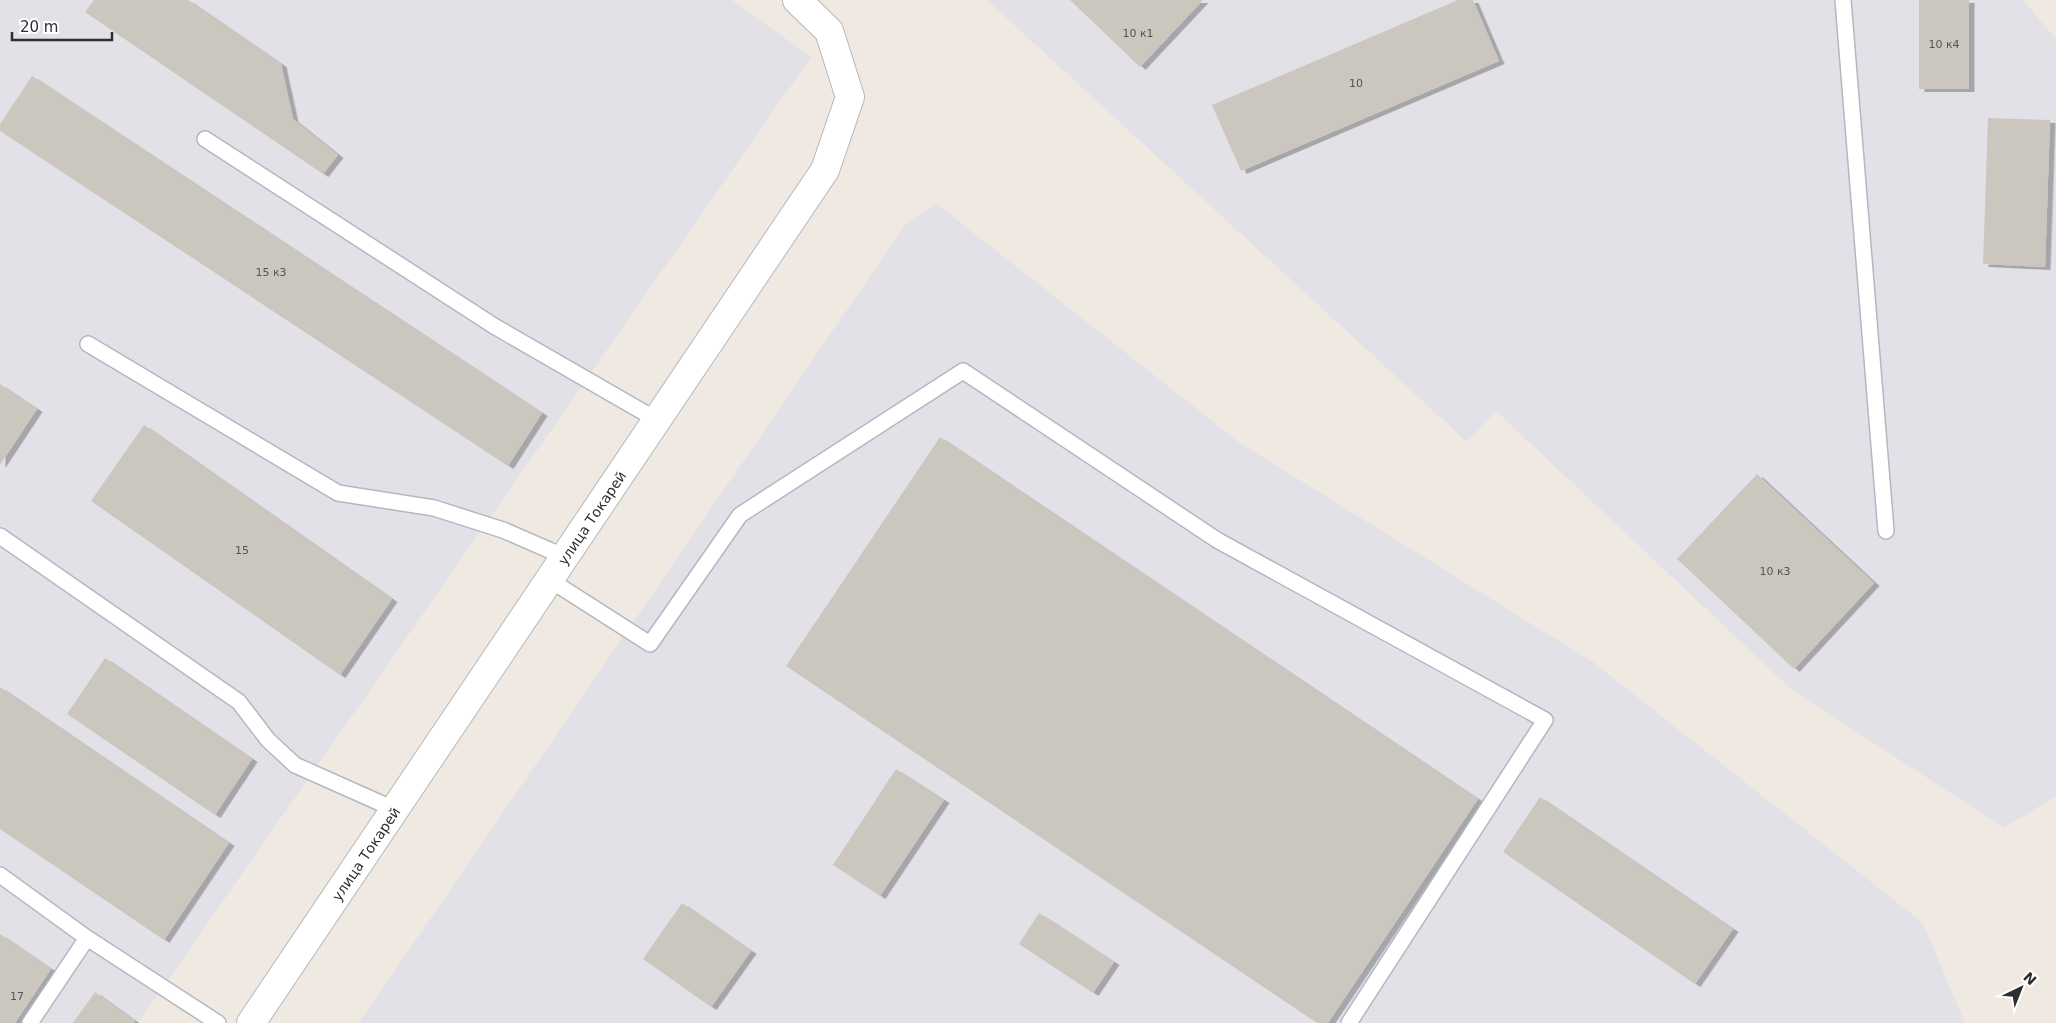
<svg xmlns="http://www.w3.org/2000/svg" width="2056" height="1023" font-family="'DejaVu Sans',sans-serif">
<style>
.industrial{fill:#e3e1e8}
.building{fill:#cbc7bf;filter:url(#shadow)}
.lines{fill:none;stroke-linecap:round;stroke-linejoin:round}
.service-casing{stroke:#b4b7c1;stroke-width:18}
.minor-casing{stroke:#b4b7c1;stroke-width:30}
.service{stroke:#fff;stroke-width:15}
.minor{stroke:#fff;stroke-width:28}
.labels{text-anchor:middle;stroke-width:4.5;stroke-linejoin:round;paint-order:stroke}
.number-label{font-size:11px;fill:#555452}
.street-label{font-size:14px;fill:#2e2e2e;stroke:#fff}
</style>
<defs>
<filter id="shadow"><feDropShadow dx="5.5" dy="3" stdDeviation="0" flood-color="#0004"/></filter>
</defs>
<rect width="100%" height="100%" fill="#efe9e1"/>
<path class="industrial" d="M0 0H732L811 57 138 1023H0Z
M987 0H2023L2056 39V796L2004 828 1791 689 1496 411 1467 442Z
M937 204 1240 443 1593 662 1923 923 1965 1023H359L905 225Z"/>
<path class="building" d="M94 0H188L281 64 293 119 338 155 323 174 85 12Z
M1070 0H1203L1140 67Z
M1458 0H1473L1499 61 1241 171 1212 105Z
M1919 0H1969V89H1919Z
M32 76 542 413 508 466 0 131V124Z
M1988 118 2050 120 2045 267 1983 264Z
M0 384 37 409 0 465Z
M144 425 392 599 340 675 91 501Z
M940 437 1478 799 1328 1023H1317L786 666Z
M1757 474 1874 583 1794 669 1677 559Z
M105 658 252 759 215 815 67 714Z
M0 687 229 843 164 940 0 829Z
M896 769 944 800 880 896 833 865Z
M1540 797 1733 929 1695 984 1503 852Z
M682 903 751 951 711 1007 643 959Z
M1039 913 1114 962 1093 993 1019 944Z
M0 934 51 969 15 1023H0Z
M95 992 135 1021 133 1023H73Z"/>
<g class="lines">
<defs>
<path id="service" d="M1843 0 1886 531
M205 139 494 326 657 420
M88 344 338 493 434 508 503 530 565 557
M0 536 239 702 268 740 295 765 396 810
M550 580 650 644 740 515 963 371 1217 540 1545 720 1349 1023
M0 875 87 938
M30 1023 87 938 218 1023"/>
<path id="minor" d="M251 1023 825 170 850 97 829 31 797 0"/>
</defs>
<use href="#service" class="service-casing"/>
<use href="#minor" class="minor-casing"/>
<use href="#service" class="service"/>
<use href="#minor" class="minor"/>
</g>
<g class="labels">
<g class="number-label">
<text x="1138" y="37">10 к1</text>
<text x="1944" y="48">10 к4</text>
<text x="1356" y="87">10</text>
<text x="271" y="276">15 к3</text>
<text x="242" y="554">15</text>
<text x="1775" y="575">10 к3</text>
<text x="17" y="1000">17</text>
</g>
<g class="street-label">
<text transform="translate(592 518) rotate(-56)" y="5">улица Токарей</text>
<text transform="translate(366 854) rotate(-56)" y="5">улица Токарей</text>
</g>
</g>
<g transform="translate(2021 988) rotate(43)" stroke="#ffffff" stroke-width="4" paint-order="stroke">
<path d="M0-4L9 19L0 12L-9 19Z" fill="#2e2e2e"/>
<text y="-8" font-size="14" font-weight="bold" text-anchor="middle" fill="#2e2e2e">N</text>
</g>
<path d="M12 32v8h100v-8" fill="none" stroke="#2e2e2e" stroke-width="2.5"/>
<text x="20" y="32" font-size="15" fill="#2e2e2e" stroke="#ffffff" stroke-width="4" paint-order="stroke">20 m</text>
</svg>
